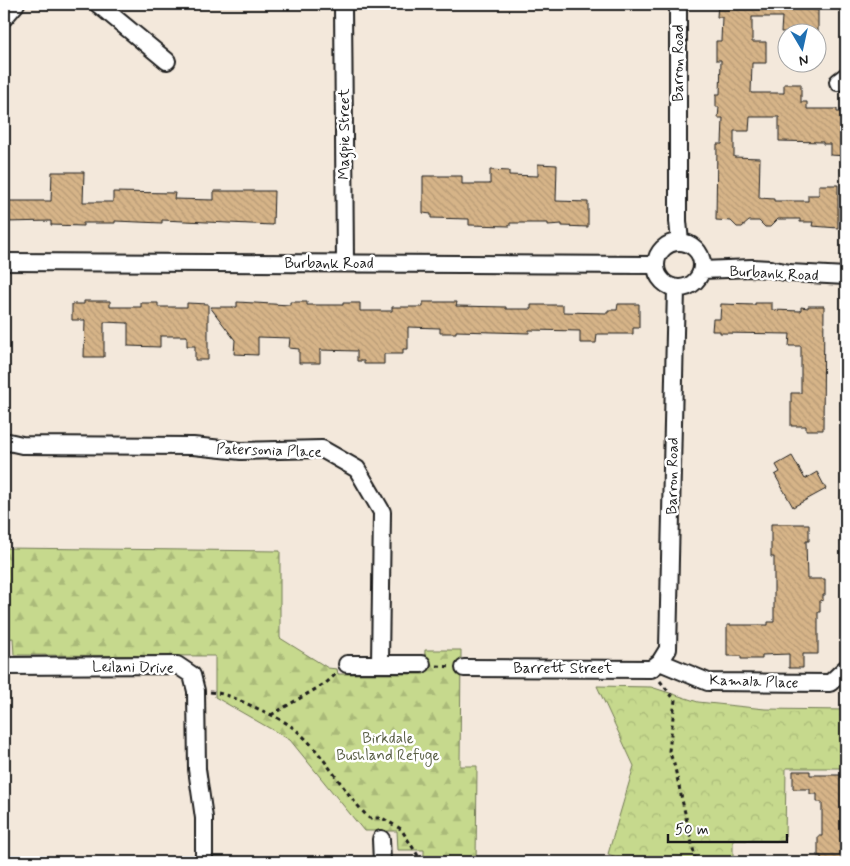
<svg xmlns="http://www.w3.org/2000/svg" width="850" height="866" font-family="Mynerve,sans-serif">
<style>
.forest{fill:url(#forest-firs);stroke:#717a54}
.park{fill:url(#park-crowns);stroke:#717a54}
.building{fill:url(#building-back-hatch);stroke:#1c1c1c}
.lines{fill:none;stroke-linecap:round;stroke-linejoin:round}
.minor-casing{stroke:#1c1c1c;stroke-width:20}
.path{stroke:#1c1c1c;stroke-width:3;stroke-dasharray:4 4;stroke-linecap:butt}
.minor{stroke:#fff;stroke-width:16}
.labels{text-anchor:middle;stroke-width:5;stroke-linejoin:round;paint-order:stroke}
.street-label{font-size:15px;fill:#1c1c1c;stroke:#fff}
.park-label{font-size:15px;fill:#585e44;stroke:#fff}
</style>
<defs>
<pattern id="forest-firs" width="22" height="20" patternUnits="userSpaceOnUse" patternTransform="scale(1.25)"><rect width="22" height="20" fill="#c6d98d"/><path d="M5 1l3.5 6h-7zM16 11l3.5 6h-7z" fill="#aaba79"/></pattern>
<pattern id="park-crowns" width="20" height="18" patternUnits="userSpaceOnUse" patternTransform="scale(1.25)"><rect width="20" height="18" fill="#c6d98d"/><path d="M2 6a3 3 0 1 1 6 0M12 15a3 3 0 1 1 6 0" fill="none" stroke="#aaba79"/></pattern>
<pattern id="building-back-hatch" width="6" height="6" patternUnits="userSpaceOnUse" patternTransform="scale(1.25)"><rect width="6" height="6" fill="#d6b488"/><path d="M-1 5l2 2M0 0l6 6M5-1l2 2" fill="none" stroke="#b79a75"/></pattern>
</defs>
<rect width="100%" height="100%" fill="#f3e8db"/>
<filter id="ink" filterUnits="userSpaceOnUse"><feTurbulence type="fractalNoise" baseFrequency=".02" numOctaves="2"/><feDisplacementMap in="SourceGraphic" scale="10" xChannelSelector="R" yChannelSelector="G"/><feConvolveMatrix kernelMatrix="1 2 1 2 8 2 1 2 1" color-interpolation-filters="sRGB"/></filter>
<g filter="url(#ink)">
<path class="forest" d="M4 469H5L4 548 280 551V638L328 668 337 669 338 674H424L425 650H461L460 766H477L476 862H424V850H398L397 831H364L290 740 215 697V656L14 655 13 638 4 639 6 654H4Z"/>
<path class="park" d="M597 686 651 687 698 702 765 709 846 710V768H786L785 841 733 840V862H632L608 854 634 766Z"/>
<path class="building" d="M718 4H815V10H818V32H781L782 17H752V42H766V63H752L751 93H784V84H801V102H807V109H837V112H846V156L830 155V144H823V142L779 141V117H750L749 131H734V157L760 158 759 198 774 199V201H808V195H819V185H838V228L812 226 813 222H800V219H778L770 227H765L759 221H749L742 227H737L731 221 716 220 717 144H722L723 118H718L719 107H716V94H720L721 60H716V41H721L722 17H717Z
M538 164 557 165 556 201 588 202V227L562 226V224L548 225V223H510V226L469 225V219L431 218V214L423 213V176H462V184H490V170L509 171V175L538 176Z
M52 172H84L83 202H113V192L175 193 174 199 214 200V191H274L273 225 162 220V223L115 221V223H83V226L51 225V221L6 222V201H51Z
M84 301H110V307H141V303H158V307H187V303L208 304V360H195V346H187V336H160V347L128 346V323L104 322V357H84L85 320H72V304H84Z
M237 302 290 305V302H307V305H343V303H360V311H392V307H423V302H457L456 306 506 307V309H531V305H563V312L608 313V310H617L618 304H639V328H633V334H597L596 343H580V331L529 330V333L456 331V333H440V328L408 327V349H403V354H384V364H364V361H357V351L320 350V363H299V349L289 348 290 338 258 337V355L234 354 235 340 210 307H237Z
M755 303H772V310L801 311V307L808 308V306H824L823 430H806V426H791V393H801V346H789L790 334 720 333V331H712L713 319H720L721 304 755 305Z
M792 456 805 479 817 472 826 489 793 507 775 475 780 472 776 465Z
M771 524H809V541H806L807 579H825V595H823V601L820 600V612H818V654H803V668H789V654L762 655V659H741V656H727V625H768V622H774V557H771Z
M793 771H810V775H846V787H843L842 836H846V862H821V856H818V836H822V802H817V794H810V789H793Z"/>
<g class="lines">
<defs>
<path id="minor" d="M98 4 167 61
M343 4 345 263
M678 4V221L680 242
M4 18 16 4
M838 82 846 76
M656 265a23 23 0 1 1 46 0a23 23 0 1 1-46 0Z
M4 262 655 265
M702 270 752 268 770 269 790 273 846 276
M4 441 22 445 193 446 241 451 322 449 357 469 382 512 380 664
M660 662 708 682 830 683 846 668
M347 664H422
M4 666 177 665 192 675 196 691 197 769 204 818V862
M464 668 651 669 660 662 668 649 676 288
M381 839 382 862"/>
</defs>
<use href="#minor" class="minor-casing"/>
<path class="path" d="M437 666 451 667
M660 681 675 700 669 751 674 764 696 862
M210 692C226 693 238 700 252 706 267 713 284 720 296 730 323 752 343 792 369 818H382L401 829 422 862
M271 715 326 683 337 673"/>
<use href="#minor" class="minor"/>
</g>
</g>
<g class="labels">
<g class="street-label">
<text transform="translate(678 63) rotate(-90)" y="5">Barron Road</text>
<text transform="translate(344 134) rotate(-90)" y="5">Magpie Street</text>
<text x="329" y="268">Burbank Road</text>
<text transform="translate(774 273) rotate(3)" y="5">Burbank Road</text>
<text transform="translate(269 450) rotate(2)" y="5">Patersonia Place</text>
<text transform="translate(672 476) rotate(-89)" y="5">Barron Road</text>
<text transform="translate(133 667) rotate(1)" y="5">Leilani Drive</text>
<text x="563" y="673">Barrett Street</text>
<text transform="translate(754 681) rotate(2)" y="5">Kamala Place</text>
</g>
<g class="park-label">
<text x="388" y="743">Birkdale<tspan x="388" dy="17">Bushland Refuge</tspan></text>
</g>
</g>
<rect width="850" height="866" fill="none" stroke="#fff" stroke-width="20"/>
<rect x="10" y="10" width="830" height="846" fill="none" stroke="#1c1c1c" stroke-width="2" filter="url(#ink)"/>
<g transform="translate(802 48) rotate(171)"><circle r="24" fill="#ffffff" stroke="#a4a4a4"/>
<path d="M0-4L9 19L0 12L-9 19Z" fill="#1f6fb2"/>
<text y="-8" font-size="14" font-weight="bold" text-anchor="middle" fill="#1c1c1c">N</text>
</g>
<path d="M668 834v8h119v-8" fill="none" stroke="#1c1c1c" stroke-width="2.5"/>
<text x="675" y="834" font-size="15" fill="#1c1c1c" stroke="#ffffff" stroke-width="4" paint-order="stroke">50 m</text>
</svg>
